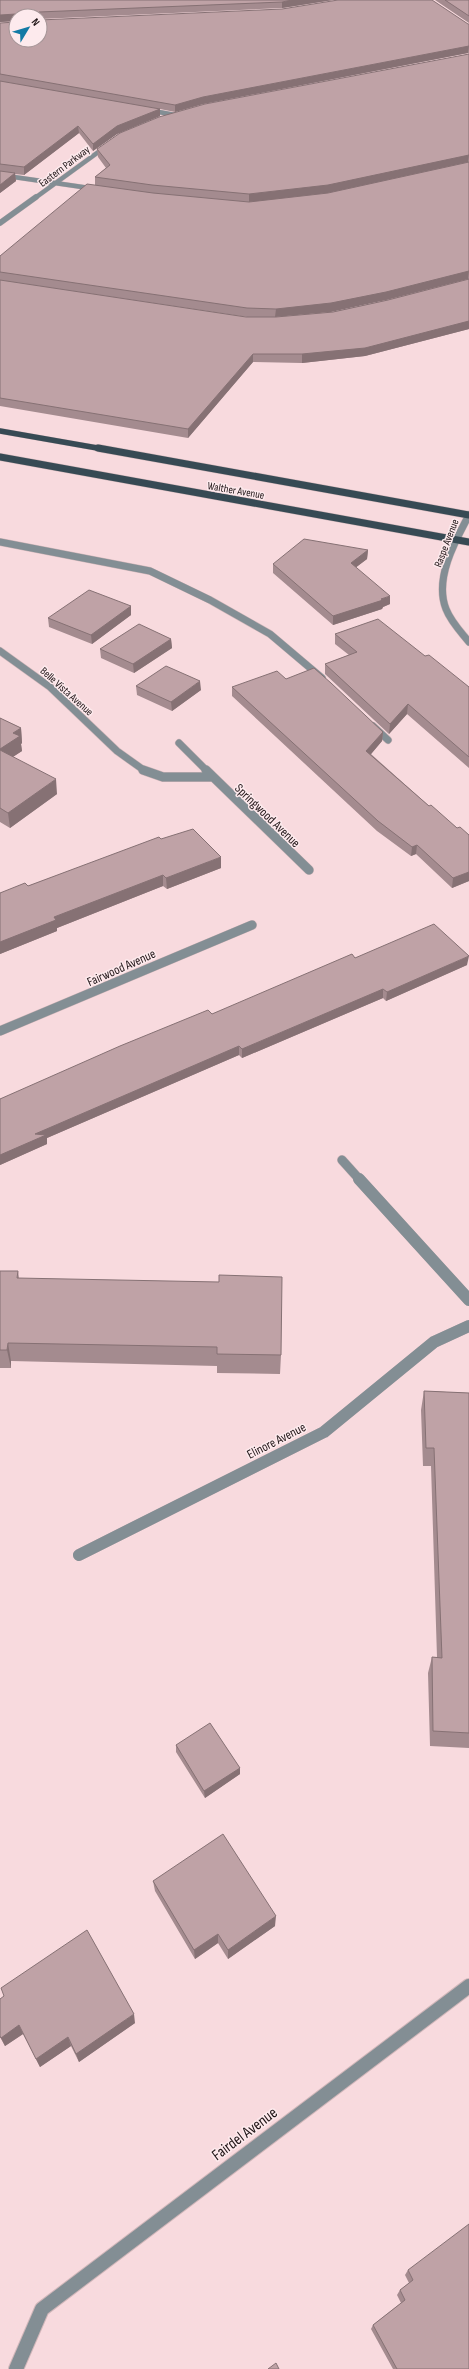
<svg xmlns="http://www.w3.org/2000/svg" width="469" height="2369" font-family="'Sofia Sans Condensed',sans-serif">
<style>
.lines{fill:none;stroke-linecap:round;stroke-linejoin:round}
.minor-far5-casing{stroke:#d1b7ba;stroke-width:5}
.minor-far4-casing{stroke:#d1b7ba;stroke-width:6}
.minor-far3-casing{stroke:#d1b7ba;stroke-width:8}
.minor-far2-casing{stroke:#d1b7ba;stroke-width:10}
.minor-far1-casing{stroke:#d1b7ba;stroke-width:12}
.minor-casing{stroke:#d1b7ba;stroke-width:16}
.major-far1-casing{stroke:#d1b7ba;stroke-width:6}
.major-casing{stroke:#d1b7ba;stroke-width:8}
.minor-far5{stroke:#838e94;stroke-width:4.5}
.minor-far4{stroke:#838e94;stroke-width:5.5}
.minor-far3{stroke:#838e94;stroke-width:7}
.minor-far2{stroke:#838e94;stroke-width:9}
.minor-far1{stroke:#838e94;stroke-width:12}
.minor{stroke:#838e94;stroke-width:14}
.major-far1{stroke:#374a54;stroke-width:5.5}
.major{stroke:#374a54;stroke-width:7}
.wall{fill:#a48b8f;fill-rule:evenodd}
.shaded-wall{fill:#867174}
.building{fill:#bfa2a6;stroke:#867174}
.labels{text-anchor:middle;stroke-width:3;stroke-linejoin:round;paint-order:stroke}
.far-street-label{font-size:11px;fill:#201517;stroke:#fdeaed}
.street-label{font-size:13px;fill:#201517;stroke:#fdeaed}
.near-street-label{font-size:16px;fill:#201517;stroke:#fdeaed}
</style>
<rect width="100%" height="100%" fill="#f8dade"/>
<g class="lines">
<defs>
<path id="minor-far5" d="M148 110 175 115
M0 175 96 189
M35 198 108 145"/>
<path id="minor-far4" d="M0 223 36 197"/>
<path id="minor-far3" d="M469 515C455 541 434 579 446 609 451 622 461 632 469 642
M0 542 150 571 210 600 270 634 322 678
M0 651 50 687 117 751 145 771
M373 726 388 740
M179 743 207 771"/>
<path id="minor-far2" d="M143 770 163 777H212
M206 770 309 870
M0 1031 252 925
M342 1160 360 1180"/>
<path id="minor-far1" d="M359 1179 469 1300
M79 1555 324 1432 434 1342 469 1326"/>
<path id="minor" d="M16 2369 42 2309 469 1986"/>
<path id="major-far1" d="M0 431 103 449"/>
<path id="major" d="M98 448 469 515
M0 457 469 542"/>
</defs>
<use href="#minor-far5" class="minor-far5-casing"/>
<use href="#minor-far4" class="minor-far4-casing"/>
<use href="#minor-far3" class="minor-far3-casing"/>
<use href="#minor-far2" class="minor-far2-casing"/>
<use href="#minor-far1" class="minor-far1-casing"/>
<use href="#minor" class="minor-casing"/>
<use href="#major-far1" class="major-far1-casing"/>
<use href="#major" class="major-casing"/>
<use href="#minor-far5" class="minor-far5"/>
<use href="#minor-far4" class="minor-far4"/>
<use href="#minor-far3" class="minor-far3"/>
<use href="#minor-far2" class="minor-far2"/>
<use href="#minor-far1" class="minor-far1"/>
<use href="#minor" class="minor"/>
<use href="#major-far1" class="major-far1"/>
<use href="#major" class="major"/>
</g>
<path class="wall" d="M0 0H333L282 8 40 19V16H16V21L0 22Z
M435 0H469V23Z
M0 23 469 24V54L468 53 203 104 175 112 160 109V116L117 134 93 151 79 133 24 175 15 174 16 181 0 193Z
M469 54V329L365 356 302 363 253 362 188 438 0 406V256L95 185V177L106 168 98 157 97 149ZM468 162 328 193 249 202 153 193 249 202 328 193ZM468 279H469L388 300 333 312 276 317H246L0 280 247 317H275L386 300Z
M368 550 367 559 356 567 390 604 383 607 382 609 333 625 273 573V564Z
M131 606V615L92 644 49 627 48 618Z
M335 634 425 656 469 687V768L407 714 389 734 325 674V664L349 655 335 644Z
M171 639 172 648 134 673 101 658 100 649Z
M136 686 201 690 172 711 137 695Z
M232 687 383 732 382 741 371 754 429 806 457 828 469 835V881L452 888 416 854 411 856 377 831 232 696Z
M0 718 21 728 22 743 21 744 22 751 12 757 57 794 10 828 0 822Z
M161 839 221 868 167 889 163 886 57 928V931L0 954V893L28 886Z
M355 958 467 965 386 1001 383 998 242 1058 239 1055 47 1138V1144L0 1165V1099L212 1014Z
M0 1271H18L19 1278 281 1355 280 1374 217 1373V1366L11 1361V1368H0Z
M424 1391 469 1393V1748L430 1746 428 1673 432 1657H437L431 1466H423L421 1410Z
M176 1745 240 1768V1774L205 1798 176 1752Z
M153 1881 275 1926 228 1959 218 1943 195 1959 155 1891Z
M0 1999 135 2023 79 2062 71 2046 40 2067 23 2034 5 2046 0 2037Z
M408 2270 469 2369H393L371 2329 373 2325 401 2303 397 2295 400 2290 409 2283 405 2275Z"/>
<path class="shaded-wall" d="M292 0H333L282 8V2Z
M16 14V21L0 22V15Z
M469 46 468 53 203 104 175 112V105L203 97Z
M160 109V116L117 134 93 151V144L117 126Z
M78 126 79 133 24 175V167Z
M469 155 468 162 328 193 249 202V194Z
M15 173 16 181 0 193V185Z
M469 271 468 279 386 300 331 312 275 317 276 309Z
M469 321V329L365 356 302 363V354Z
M253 354V362L188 438V429Z
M368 550 367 559 350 572 351 563Z
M390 596V604L383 607 382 609 333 625V616Z
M131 606V615L92 644 91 635Z
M171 639 172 648 134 673 133 664Z
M200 681 201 690 172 711 171 702Z
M408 704 407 714 389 734 390 724Z
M21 728 22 743 21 744 22 751 1 765 0 757V749L13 733Z
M383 732 382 741 366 760V751Z
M56 779 57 794 10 828 8 813Z
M417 845 416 854 411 856 412 847Z
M221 857V868L167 889 166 878Z
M469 872V881L452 888 453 878Z
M163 875V886L57 928V931L0 954V942L54 917Z
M469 956 467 965 386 1001 387 992Z
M383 989V998L242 1058V1049Z
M239 1046V1055L47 1138V1144L0 1165V1155L35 1134Z
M8 1343 11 1361V1368L7 1350Z
M240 1768V1774L205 1798 204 1791Z
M276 1916 275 1926 228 1959V1950Z
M218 1934V1943L195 1959 194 1950Z
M134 2014 135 2023 79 2062 76 2054Z
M19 2025 23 2034 5 2046 1 2038Z
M68 2037 71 2046 40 2067 36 2059Z"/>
<path class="building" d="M0 0H292L282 2 39 12 36 16H17L16 14 0 15Z
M338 0H432L468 24H469V46L203 97 175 105 0 74V23L16 22V40H40V20L282 9Z
M445 0H469V16Z
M469 54V155L328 185 249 194 152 185 95 177 110 165 97 149 120 133 159 117 205 104Z
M0 81 160 109 117 126 93 144 78 126 24 167 0 164Z
M469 162V271L386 292 331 303 276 309 247 308 0 272V256L87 184 153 193 249 202 328 193Z
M0 171 15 173 0 185Z
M469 279V321L365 348 302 354H253L188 429 0 398V280L246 317H276L333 312 388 300Z
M304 539 368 550 351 563 390 596 381 599 383 600 333 616 273 564Z
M89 590 131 606 91 635 48 618Z
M378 619 425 656 429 655 469 687V757L408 704 390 724 325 664 357 652 335 634Z
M139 624 171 639 133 664 100 649Z
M166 666 200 681 171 702 136 686Z
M314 668 331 683 383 732 366 751 429 806 431 805 457 828 460 827 469 835V872L453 878 417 845 412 847 378 821 232 687 277 671 286 679Z
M0 718 21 728 13 733 20 736 0 749Z
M0 750 56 779 8 813 0 808Z
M193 829 221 857 166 878 163 875 54 917 56 920 0 942V893L25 883 28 886 159 837 161 839Z
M434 924 469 956 387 992 383 989 242 1049 239 1046 35 1134 46 1135 0 1155V1099L120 1046 208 1010 212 1014 352 954 355 958Z
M0 1271H18L17 1278 219 1282V1275L282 1277 281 1355 217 1354V1347L8 1343 7 1350H0Z
M424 1391 469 1393V1733L433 1731 432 1657 442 1658 434 1448H426Z
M210 1723 240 1768 204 1791 176 1745Z
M223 1834 276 1916 228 1950 218 1934 194 1950 153 1881Z
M87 1930 134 2014 76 2054 68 2037 36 2059 19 2025 1 2038 0 2036V1999L4 1996 1 1988Z
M469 2224V2369H397L373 2325 405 2300 400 2290 413 2280 408 2270Z
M276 2363 279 2369H268Z"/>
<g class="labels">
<g class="far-street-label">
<text transform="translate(64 166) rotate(-37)" y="4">Eastern Parkway</text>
<text transform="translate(236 490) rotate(10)" y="4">Walther Avenue</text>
<text transform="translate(446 543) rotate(-69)" y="4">Raspe Avenue</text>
<text transform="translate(67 691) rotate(42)" y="4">Belle Vista Avenue</text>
</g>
<g class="street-label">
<text transform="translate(268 815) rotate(44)" y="5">Springwood Avenue</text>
<text transform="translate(121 967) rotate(-24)" y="5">Fairwood Avenue</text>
<text transform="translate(276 1440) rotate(-27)" y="5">Elinore Avenue</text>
</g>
<g class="near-street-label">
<text transform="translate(244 2133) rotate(-37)" y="6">Fairdel Avenue</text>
</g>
</g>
<g transform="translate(28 28) rotate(52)"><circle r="19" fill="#fdeaed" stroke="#a59597"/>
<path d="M0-3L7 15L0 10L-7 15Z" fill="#127aa5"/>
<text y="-6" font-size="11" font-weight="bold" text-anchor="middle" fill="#201517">N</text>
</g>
</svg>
